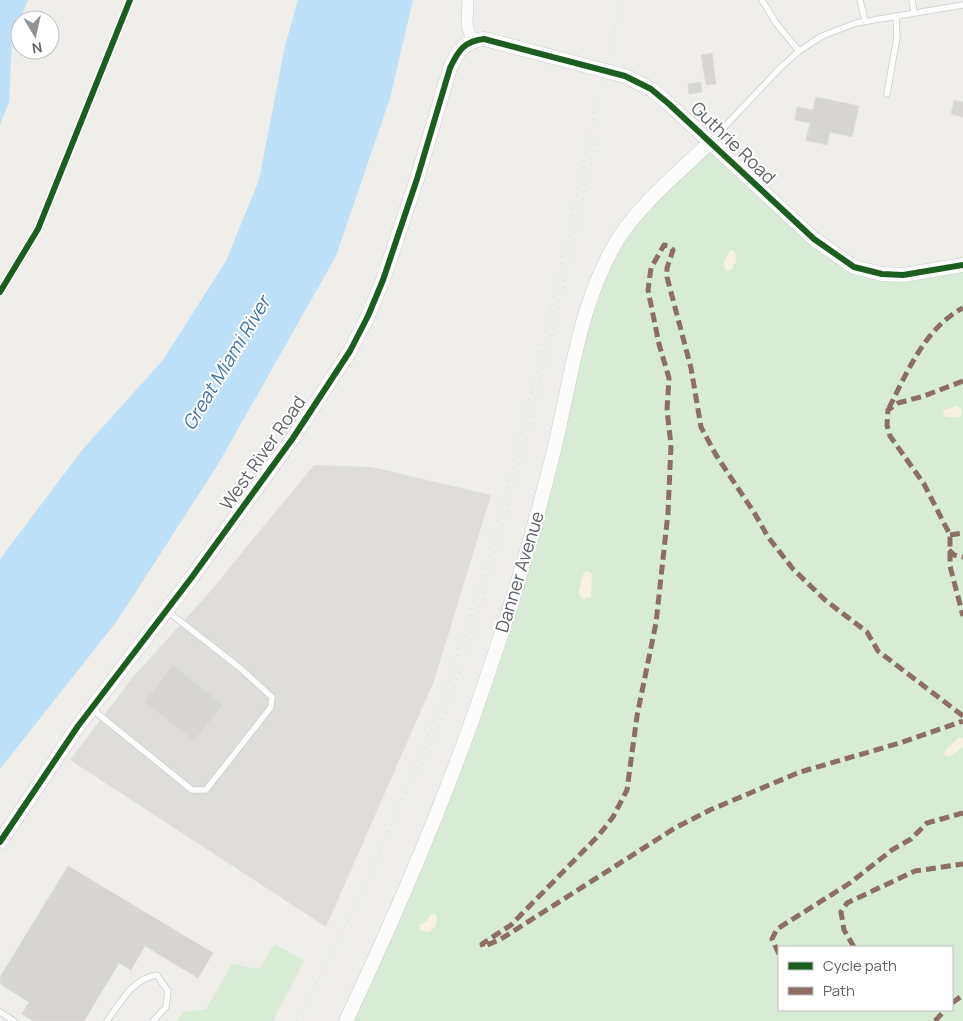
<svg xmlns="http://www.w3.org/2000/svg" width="963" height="1021" font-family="Manrope,sans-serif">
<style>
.industrial{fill:#dfddda}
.green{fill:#d8ebd6;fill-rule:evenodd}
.sand{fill:#f6f1e1}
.water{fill:#bfe0f9}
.building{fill:#d6d5d3;stroke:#deddd9}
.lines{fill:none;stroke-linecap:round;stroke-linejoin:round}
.service-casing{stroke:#cbcccc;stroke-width:7}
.minor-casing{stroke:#cbcccc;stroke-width:12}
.tertiary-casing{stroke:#cbcccc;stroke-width:15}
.service{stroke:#fdfcfc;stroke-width:5.5}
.minor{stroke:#fdfcfc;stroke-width:11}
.tertiary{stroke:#fdfcfc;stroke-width:14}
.rail{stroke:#e4e4e4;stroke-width:3;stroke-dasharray:1 6;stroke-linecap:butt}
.quiet{stroke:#8d6e63;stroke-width:5;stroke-dasharray:10 5;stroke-linecap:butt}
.cycleway-casing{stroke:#fff;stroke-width:9}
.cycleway{stroke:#1b5e20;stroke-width:6}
.labels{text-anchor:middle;stroke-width:4;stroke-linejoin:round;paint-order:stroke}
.street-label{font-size:18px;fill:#5f6368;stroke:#fff}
.water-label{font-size:19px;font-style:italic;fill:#4174aa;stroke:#fff}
</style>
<rect width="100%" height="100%" fill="#efeeea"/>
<path class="industrial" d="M314 465 372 467 491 495 434 681 326 927 70 760 133 677 208 594Z"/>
<path class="green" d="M710 142 770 200 872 272 963 265V1021H346L492 661 585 318 620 237ZM779 947H952V1010H779Z
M275 944 304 961 273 1021H177L183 1012 206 1009 232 964 259 969Z"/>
<path class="sand" d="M730 250 735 251 736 261 731 270 726 271 723 263Z
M957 406 962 410 960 417H947L943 415 944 410Z
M589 571 592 575 591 597 582 599 578 593 584 572Z
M958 738H963V747L951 756H946L944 754 946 749Z
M431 914H435L437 917 436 925 429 932 421 931 419 925 427 921Z"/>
<path class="water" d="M0 0H28L12 39 9 102 0 125Z
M298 0H413L390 98 336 256 217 466 117 621 0 769V559L83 449 163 360 226 261 259 180 285 46Z"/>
<path class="building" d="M712 53 716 84 706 85 701 55Z
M701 82 702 92 689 94 688 84Z
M816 97 859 106 852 137 830 132 827 145 806 140 810 123 795 120 797 107 813 110Z
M954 100 963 102V117L951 114Z
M173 665 223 705 194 741 144 702Z
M68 866 213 953 198 978 145 946 131 970 119 963 84 1021H33L22 1014 29 1002 0 984V977Z"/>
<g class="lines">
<defs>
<path id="service" d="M762 0 776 23 799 51
M860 0 865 21
M912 0 914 13
M887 94 897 37 896 16
M710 142 780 68 799 51 822 36 856 23 963 5
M92 709 192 790H206L271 707 272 697 240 668 166 610
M0 1012 14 1021
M107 1021C121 1002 132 979 157 975L168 991 166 1007 153 1021"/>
<path id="minor" d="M468 0 467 25 472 41"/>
<path id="tertiary" d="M0 842 78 726 192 577 293 438 350 351 368 316 383 280 417 179 450 68C458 51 464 41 484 39L625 76 651 89 669 104 814 239 854 267 882 274 903 275 963 265
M346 1021C401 904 452 785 492 662 515 595 535 526 552 458 571 384 578 302 620 236 643 201 680 172 710 142"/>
</defs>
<use href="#service" class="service-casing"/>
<use href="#minor" class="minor-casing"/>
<use href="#tertiary" class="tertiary-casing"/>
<use href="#service" class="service"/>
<use href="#minor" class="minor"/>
<use href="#tertiary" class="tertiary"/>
<path class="rail" d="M421 771C459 686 484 597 508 506 542 382 570 257 598 132
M297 1021C358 905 413 784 455 660 527 445 569 220 621 0"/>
<path class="quiet" d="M963 381 924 396 898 403 888 410 887 425 890 436 924 484 950 535V566L963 616
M889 408C907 372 926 327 963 308
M950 535 963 533
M949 550 954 555 963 557
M963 716 878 651 867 632 825 600 793 569 768 537 755 514 716 455 701 427 691 368 667 277V268L673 250 669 246 664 245 651 268 648 290 659 344 669 378 667 410 671 445 668 513 656 623 637 716 627 790 613 817 599 835 511 925 482 944 483 947 501 939 675 828 710 810 800 772 900 743 963 721
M854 947 844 930 841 912 847 903 915 871 963 864
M779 954 772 939 777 929 850 883 892 850 911 839 927 823 963 813
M952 1003 963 995
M935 1021 945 1010"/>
<defs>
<path id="cycleway" d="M0 292 38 229 130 0
M0 842 78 726 192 577 293 438 350 351 368 316 383 280 417 179 450 68C458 51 464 41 484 39L625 76 651 89 669 104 814 239 854 267 882 274 903 275 963 265"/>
</defs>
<use href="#cycleway" class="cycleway-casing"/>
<use href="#cycleway" class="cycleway"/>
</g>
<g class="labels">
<g class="street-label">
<text transform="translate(733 143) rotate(44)" y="6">Guthrie Road</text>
<text transform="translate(263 453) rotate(-55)" y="6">West River Road</text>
<text transform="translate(520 572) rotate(-73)" y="6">Danner Avenue</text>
</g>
<g class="water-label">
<text transform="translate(226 363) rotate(-59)" y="7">Great Miami River</text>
</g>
</g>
<rect x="778" y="946" width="175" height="65" fill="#ffffff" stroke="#bfc1c3"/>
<rect x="788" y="962" width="25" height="8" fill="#1b5e20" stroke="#bfc1c3"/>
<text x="823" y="971" font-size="15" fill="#5f6368">Cycle path</text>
<rect x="788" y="987" width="25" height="8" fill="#8d6e63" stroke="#bfc1c3"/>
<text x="823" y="996" font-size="15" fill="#5f6368">Path</text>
<g transform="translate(35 35) rotate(171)"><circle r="24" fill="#ffffff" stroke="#bfc1c3"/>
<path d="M0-4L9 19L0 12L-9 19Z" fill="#919496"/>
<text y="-8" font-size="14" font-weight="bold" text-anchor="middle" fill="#5f6368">N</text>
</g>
</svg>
